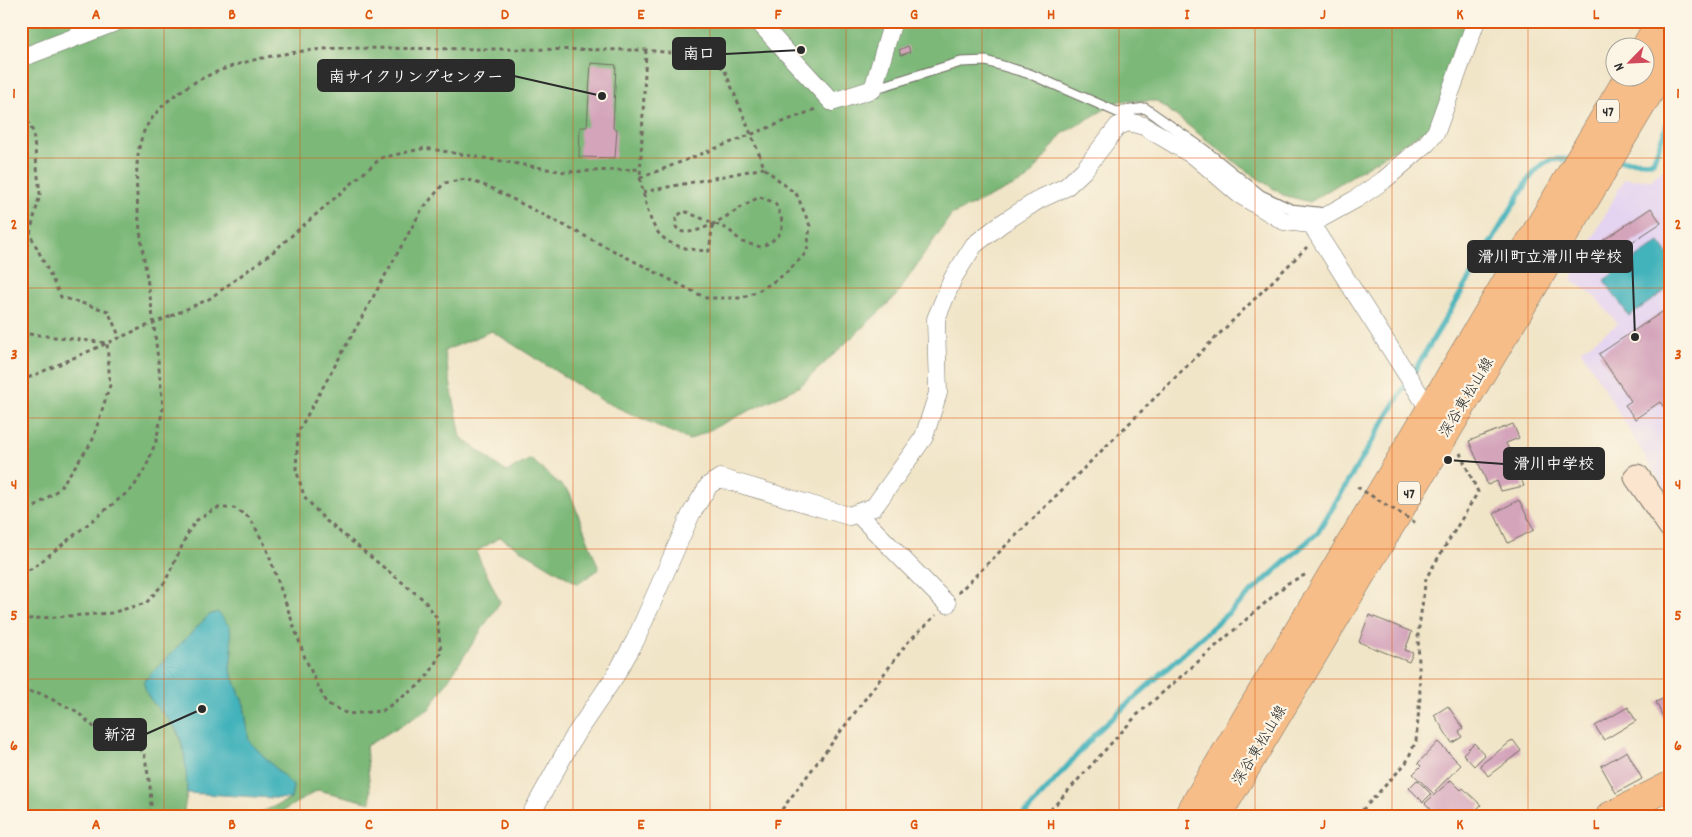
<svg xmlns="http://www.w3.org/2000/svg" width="1692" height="837" font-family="Dekko,'Klee One',sans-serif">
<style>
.built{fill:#e4d3f1}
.forest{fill:#7bb878;stroke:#537252}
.water{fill:#42b2bb;stroke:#366e73}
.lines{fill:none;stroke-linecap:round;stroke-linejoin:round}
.stream{stroke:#42b2bb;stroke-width:5.5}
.building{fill:#d4a4bb}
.lane-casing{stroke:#706c62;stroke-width:11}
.street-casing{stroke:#706c62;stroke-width:19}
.secondary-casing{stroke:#706c62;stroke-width:27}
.primary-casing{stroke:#706c62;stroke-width:29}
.path{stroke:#706c62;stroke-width:3;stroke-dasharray:4 4;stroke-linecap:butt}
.lane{stroke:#fff;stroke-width:9}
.street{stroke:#fff;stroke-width:18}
.secondary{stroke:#fce5cf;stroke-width:25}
.primary{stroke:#f7bd88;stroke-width:28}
.path-bridge{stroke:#706c62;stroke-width:3;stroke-dasharray:4 4;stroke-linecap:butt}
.grid{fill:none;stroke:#df570e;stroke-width:1;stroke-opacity:0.55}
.labels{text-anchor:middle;stroke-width:4.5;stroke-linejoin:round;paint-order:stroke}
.shield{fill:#fcf5e5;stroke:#6a6863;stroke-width:1}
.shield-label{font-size:14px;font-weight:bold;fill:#2b2b2b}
.street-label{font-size:15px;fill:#2b2b2b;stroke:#fcf5e5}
.leader{fill:none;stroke:#2b2b2b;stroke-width:2}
.callout-dot{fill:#2b2b2b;stroke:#fcf5e5;stroke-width:2}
.callout{fill:#2b2b2b;stroke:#2b2b2b;stroke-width:2}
.callout-label{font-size:16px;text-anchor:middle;font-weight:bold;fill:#fff}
.neatline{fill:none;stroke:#df570e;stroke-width:2}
.grid-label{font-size:16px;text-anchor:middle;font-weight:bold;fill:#df570e}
</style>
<rect width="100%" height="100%" fill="#fcf5e5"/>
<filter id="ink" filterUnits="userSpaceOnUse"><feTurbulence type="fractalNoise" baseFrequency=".02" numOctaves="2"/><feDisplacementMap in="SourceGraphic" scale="10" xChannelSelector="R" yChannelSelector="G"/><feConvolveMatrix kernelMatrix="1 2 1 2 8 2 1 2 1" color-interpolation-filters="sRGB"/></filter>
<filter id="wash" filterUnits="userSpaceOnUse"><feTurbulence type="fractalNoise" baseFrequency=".0096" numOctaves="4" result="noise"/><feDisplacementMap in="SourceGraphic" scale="20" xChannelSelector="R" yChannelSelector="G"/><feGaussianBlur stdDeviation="1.12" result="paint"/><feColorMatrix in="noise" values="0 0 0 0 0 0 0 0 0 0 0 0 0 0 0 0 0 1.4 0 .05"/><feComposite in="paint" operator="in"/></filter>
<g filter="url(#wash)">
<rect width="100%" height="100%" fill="#f1e5c8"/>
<path class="built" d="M1671 162V500L1581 350 1618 324 1595 297 1571 279 1624 179 1651 180Z"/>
<path class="forest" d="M24 21H1469L1435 124 1310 202 1283 195 1241 167 1157 101H1119L1062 134 1028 179 951 215 895 297 800 386 689 440 603 401 492 331 444 351 461 437 506 472 531 459 570 493 599 569 578 584 500 537 476 552 500 602 429 709 366 746 371 803 318 790 274 816H257V814L291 799 293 786 249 741 244 705 230 669 232 652 218 612 209 615 144 681 178 734 186 759 187 793 183 816H21V24Z"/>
<path class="water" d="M1659 242 1671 258V287L1629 316 1604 280Z
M218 612 230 627 232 652 230 669 244 705 249 741 293 786 291 799 187 793C186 773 186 754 179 735 171 715 144 703 144 681L209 615Z
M182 812 257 814V816H183Z"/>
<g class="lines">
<path class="stream" d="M1619 161 1653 162 1671 114
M1023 816 1100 729 1318 532 1529 179C1543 161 1546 158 1569 159"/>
</g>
<g id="blocks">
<path class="building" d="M908 46 910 52 901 55 899 50Z
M591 63 616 65 613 128 617 129 615 158 579 157 580 127H587Z
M1651 208 1661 223 1609 257 1599 243Z
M1671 306V404L1665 408 1660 402 1635 419 1625 405 1631 401 1599 354Z
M1513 424 1519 438 1506 443 1524 486 1501 491 1497 481 1488 485 1469 441Z
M1519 500 1534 530 1508 543 1494 513Z
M1369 615 1412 632 1405 650 1413 653 1409 662 1359 642Z
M1671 695V726L1668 728 1656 702Z
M1448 706 1463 728 1459 731 1462 737 1452 743 1434 715Z
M1628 707 1636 721 1604 740 1595 726Z
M1513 740 1521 751 1488 776 1480 765Z
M1438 742 1461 765 1433 793 1413 774 1421 766 1418 763Z
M1474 743 1485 755 1474 766 1463 754Z
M1627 751 1642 779 1616 793 1601 766Z
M1417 780 1431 794 1423 802 1409 788Z
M1451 780 1461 790 1463 788 1481 805 1478 808 1482 812 1478 816H1452L1448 812 1445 816H1437L1425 803Z"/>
</g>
</g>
<g filter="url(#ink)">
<use href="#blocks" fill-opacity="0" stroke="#706c62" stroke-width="1"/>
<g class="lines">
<defs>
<path id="lane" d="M873 89 961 62 986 61 1030 74 1117 112 1145 108 1205 150 1261 195 1291 209 1326 213"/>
<path id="street" d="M758 21 832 102 873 89 893 21
M21 58 118 21
M1311 224 1434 417
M857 513 947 604
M530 816 575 735 615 676 635 641 691 514 709 485 720 478 849 516 874 507 924 437 938 393 936 319 953 278 974 245 1001 224 1040 199 1066 187 1084 170 1118 126 1129 122 1144 126 1196 157 1239 194 1284 221 1311 224 1356 199 1384 180 1427 143 1436 132 1476 21"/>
<path id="secondary" d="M1637 477 1671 526"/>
<path id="primary" d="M1644 50 1660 21
M1188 816 1628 78
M1217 816 1671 56
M1610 816 1671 785"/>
</defs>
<use href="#lane" class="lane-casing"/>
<use href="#street" class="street-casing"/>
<use href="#secondary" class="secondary-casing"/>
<use href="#primary" class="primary-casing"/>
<path class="path" d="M646 50 640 178 816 109
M21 106 33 132 40 194 30 234 61 297 108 311 120 338
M640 178C651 226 652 248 709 251L713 223 684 211 676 217V227L679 231C703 238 738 206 760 197L775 203C787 227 785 235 761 247L742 242 728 229 713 223
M643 192 764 168
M171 316 209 299 274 251 381 158 425 148 565 172 641 169
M21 333 107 343 110 385 92 442 59 489 35 507 21 512
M21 381 137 330
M21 573 33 568 133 488 146 467 156 441 163 408C160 375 156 343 152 310 146 266 123 161 148 124 186 66 275 52 338 48L646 50 713 58 725 71
M958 593 1307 247
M21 622 28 619 111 613 146 603 165 582 189 531 197 520 216 508H234L250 518 266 547 305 658 326 703 348 714 382 711 418 686 430 673 441 652 437 618 424 600 324 519 304 496 296 469 298 432 421 211 444 183 466 179 489 187 706 298H742L762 289 785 274 807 252 810 226 797 195 764 168 760 156
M21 691 39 693 76 711 95 728 121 731 144 753 150 785 151 805 149 816
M777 816 908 642 936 615
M1045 816 1137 715 1288 583 1307 574
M1357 816 1406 763 1416 741 1420 697 1418 634 1426 578 1478 492 1460 453"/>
<use href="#lane" class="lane"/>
<use href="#street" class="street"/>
<use href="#secondary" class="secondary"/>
<use href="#primary" class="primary"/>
<path class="path-bridge" d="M725 71 760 156
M137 330 171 316
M1357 487 1416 523"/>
</g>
</g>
<path class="grid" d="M164 21V816M300 21V816M437 21V816M573 21V816M710 21V816M846 21V816M982 21V816M1119 21V816M1255 21V816M1392 21V816M1528 21V816M21 158H1671M21 288H1671M21 418H1671M21 549H1671M21 679H1671"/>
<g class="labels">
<g class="shield">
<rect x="1597" y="99.5" width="22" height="23" rx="4"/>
<rect x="1398" y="481.5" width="22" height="23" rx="4"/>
</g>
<g class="shield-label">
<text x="1608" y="116">47</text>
<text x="1409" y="498">47</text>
</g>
<g class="street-label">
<text transform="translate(1466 397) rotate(-59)" y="5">深谷東松山線</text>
<text transform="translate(1259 745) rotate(-59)" y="5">深谷東松山線</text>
</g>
</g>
<path class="leader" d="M801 50L725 54M602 96L514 76M1635 337L1632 256M1448 460L1504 464M202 709L146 734"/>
<g class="callout-dot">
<circle cx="801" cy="50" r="5"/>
<circle cx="602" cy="96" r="5"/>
<circle cx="1635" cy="337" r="5"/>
<circle cx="1448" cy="460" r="5"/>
<circle cx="202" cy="709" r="5"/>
</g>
<g class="callout">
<rect x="673" y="38" width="52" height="31" rx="5"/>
<rect x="318" y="60" width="196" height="31" rx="5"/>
<rect x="1468" y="241" width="164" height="31" rx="5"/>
<rect x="1504" y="448" width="100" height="31" rx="5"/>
<rect x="94" y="719" width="52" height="31" rx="5"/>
</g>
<g class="callout-label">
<text x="699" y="59">南口</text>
<text x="416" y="82">南サイクリングセンター</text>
<text x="1550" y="262">滑川町立滑川中学校</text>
<text x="1554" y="469">滑川中学校</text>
<text x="120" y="740">新沼</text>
</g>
<rect width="1692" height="837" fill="none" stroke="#fcf5e5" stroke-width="55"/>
<g transform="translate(1630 62) rotate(246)"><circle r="24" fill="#fcf5e5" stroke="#a8a49b"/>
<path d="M0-4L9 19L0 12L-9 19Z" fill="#d1495b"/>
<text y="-8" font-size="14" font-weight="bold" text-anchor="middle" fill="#2b2b2b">N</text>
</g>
<rect x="28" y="28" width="1636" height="782" class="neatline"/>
<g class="grid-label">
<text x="96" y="19">A</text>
<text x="232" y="19">B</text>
<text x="369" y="19">C</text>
<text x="505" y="19">D</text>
<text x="641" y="19">E</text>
<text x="778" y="19">F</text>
<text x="914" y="19">G</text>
<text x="1051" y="19">H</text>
<text x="1187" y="19">I</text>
<text x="1323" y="19">J</text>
<text x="1460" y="19">K</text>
<text x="1596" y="19">L</text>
<text x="14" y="98">1</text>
<text x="1678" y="98">1</text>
<text x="14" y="229">2</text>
<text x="1678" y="229">2</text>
<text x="14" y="359">3</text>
<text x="1678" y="359">3</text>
<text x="14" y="489">4</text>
<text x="1678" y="489">4</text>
<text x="14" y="620">5</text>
<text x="1678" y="620">5</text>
<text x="14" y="750">6</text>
<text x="1678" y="750">6</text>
<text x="96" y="829">A</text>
<text x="232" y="829">B</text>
<text x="369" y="829">C</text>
<text x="505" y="829">D</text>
<text x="641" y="829">E</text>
<text x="778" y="829">F</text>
<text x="914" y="829">G</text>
<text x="1051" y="829">H</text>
<text x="1187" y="829">I</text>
<text x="1323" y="829">J</text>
<text x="1460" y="829">K</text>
<text x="1596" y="829">L</text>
</g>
</svg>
